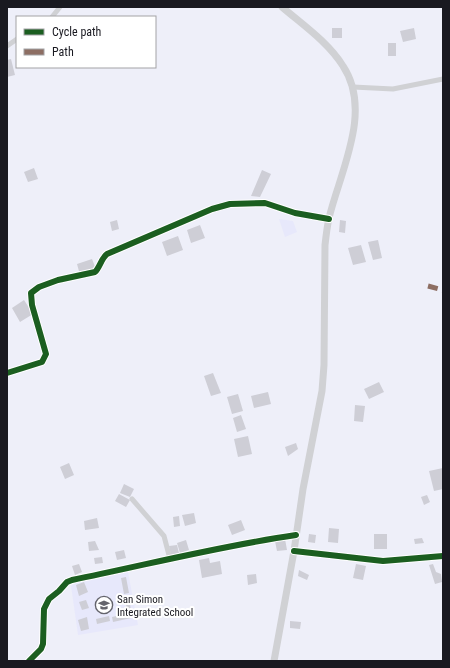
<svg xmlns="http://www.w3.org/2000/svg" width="450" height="668" font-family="'Roboto Condensed',sans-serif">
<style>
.built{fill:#e7e8fb}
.building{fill:#ceced6}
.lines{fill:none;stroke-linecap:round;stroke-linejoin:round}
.street{stroke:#d0d1d4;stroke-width:5}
.secondary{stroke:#d0d1d4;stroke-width:7}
.quiet{stroke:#8d6e63;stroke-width:5;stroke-dasharray:10 5;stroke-linecap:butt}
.cycleway-casing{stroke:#fff;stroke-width:8}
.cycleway{stroke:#1b5e20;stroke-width:6}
.labels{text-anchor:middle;stroke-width:4;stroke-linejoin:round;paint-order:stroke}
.poi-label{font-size:11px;fill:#191920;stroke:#fff;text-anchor:start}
</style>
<rect width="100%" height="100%" fill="#eeeff9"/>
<path class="built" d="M279 219 293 221 297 232 285 237Z
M128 572 138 625 78 635 71 586 79 581Z"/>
<path class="building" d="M332 28H342V38H332Z
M414 28 416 39 403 42 400 31Z
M388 43H396V56H388Z
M11 59 15 75 7 77V60Z
M34 168 38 179 28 182 24 172Z
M262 170 271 174 260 197 251 196Z
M117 220 119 229 112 231 110 222Z
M340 220 346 221 345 233 339 232Z
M200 225 205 238 191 243 187 230Z
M178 236 183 250 167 256 162 242Z
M378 240 382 258 373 260 368 242Z
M361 245 366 262 353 265 348 248Z
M92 259 96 269 80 275 77 264Z
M24 300 33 314 20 322 12 308Z
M213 373 221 393 211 396 204 376Z
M379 382 384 392 369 399 364 389Z
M268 392 271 404 254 408 251 396Z
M238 394 243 411 232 414 227 397Z
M355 405 365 406 363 422 354 421Z
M241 415 246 429 237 432 233 418Z
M248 436 252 454 238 457 234 439Z
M296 443 298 449 288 456 285 447Z
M69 463 74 475 65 479 60 467Z
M443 468V489L434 491 429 471Z
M124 484 134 489 130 497 120 493Z
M119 494 130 500 126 507 115 501Z
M427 495 430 502 424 505 421 497Z
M194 513 196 523 185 526 182 515Z
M179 516 180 526 174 527 173 517Z
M97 518 99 528 85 530 84 521Z
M241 520 245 530 232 535 228 525Z
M329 528 339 529 338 543 328 542Z
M309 534 316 535 315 543 308 542Z
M374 534H387V549H374Z
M422 538 424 543 415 544 414 539Z
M285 539 287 550 277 551 275 541Z
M186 540 189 550 180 553 177 543Z
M95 541 99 550 89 551 88 542Z
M177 545 179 553 171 555 169 546Z
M124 550 126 558 117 560 115 552Z
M102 557 103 563 95 564 94 558Z
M209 558 210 563 220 561 222 574 202 578 199 560Z
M79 564 82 572 75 575 72 566Z
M356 564 366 566 363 580 353 578Z
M433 564 436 572 441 574 442 582 435 584 429 565Z
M299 570 309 575 307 580 298 576Z
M256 574 257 583 248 585 247 575Z
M126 577 129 593 124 594 121 578Z
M84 582 88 592 79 596 76 585Z
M129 596 131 611H127L125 597Z
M86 600 89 608 82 610 79 602Z
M130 613 131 618 113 622 112 617Z
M109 616 110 621 97 624 96 619Z
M87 617 89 629 81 631 78 620Z
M290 621 301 622 300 629 290 628Z"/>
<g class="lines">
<path class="street" d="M52 17 60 7
M7 46 17 39
M353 87 393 89 443 79
M7 373 42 362 46 354 32 305 31 293 39 287 58 280 95 272C100 267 101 259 107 254L212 209 230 204 265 203 295 213 329 219
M132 499 164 536 170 559
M294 551 383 561 443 556
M29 661 41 649 43 644 44 609 49 599 59 591 67 582 72 580C146 565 220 546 296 535"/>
<path class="secondary" d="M274 661 294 551 303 489 322 391 324 365 325 245C326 236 327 227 329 218 340 172 373 111 343 66 328 42 303 25 282 7"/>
<path class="quiet" d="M428 286 443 290"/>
<defs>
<path id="cycleway" d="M7 373 42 362 46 354 32 305 31 293 39 287 58 280 95 272C100 267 101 259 107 254L212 209 230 204 265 203 295 213 329 219
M294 551 383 561 443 556
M29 661 41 649 43 644 44 609 49 599 59 591 67 582 72 580C146 565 220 546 296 535"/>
</defs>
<use href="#cycleway" class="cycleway-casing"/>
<use href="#cycleway" class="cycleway"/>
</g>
<defs>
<symbol id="school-ring" viewBox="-11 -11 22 22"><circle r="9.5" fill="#fff" stroke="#64646c" stroke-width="1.5"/><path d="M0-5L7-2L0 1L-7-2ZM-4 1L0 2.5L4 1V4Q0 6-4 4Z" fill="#64646c"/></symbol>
</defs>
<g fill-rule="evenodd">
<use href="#school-ring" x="94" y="595" width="20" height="20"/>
</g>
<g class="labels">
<g class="poi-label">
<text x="117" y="603">San Simon<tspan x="117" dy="13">Integrated School</tspan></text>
</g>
</g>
<rect width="450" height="668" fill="none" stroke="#191920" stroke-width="16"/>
<rect x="16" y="16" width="140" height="52" fill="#ffffff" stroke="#a3a3a6"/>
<rect x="24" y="29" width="20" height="6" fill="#1b5e20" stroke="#a3a3a6"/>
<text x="52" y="36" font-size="12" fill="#191920">Cycle path</text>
<rect x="24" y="49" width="20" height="6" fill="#8d6e63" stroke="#a3a3a6"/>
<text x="52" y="56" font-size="12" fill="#191920">Path</text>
</svg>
